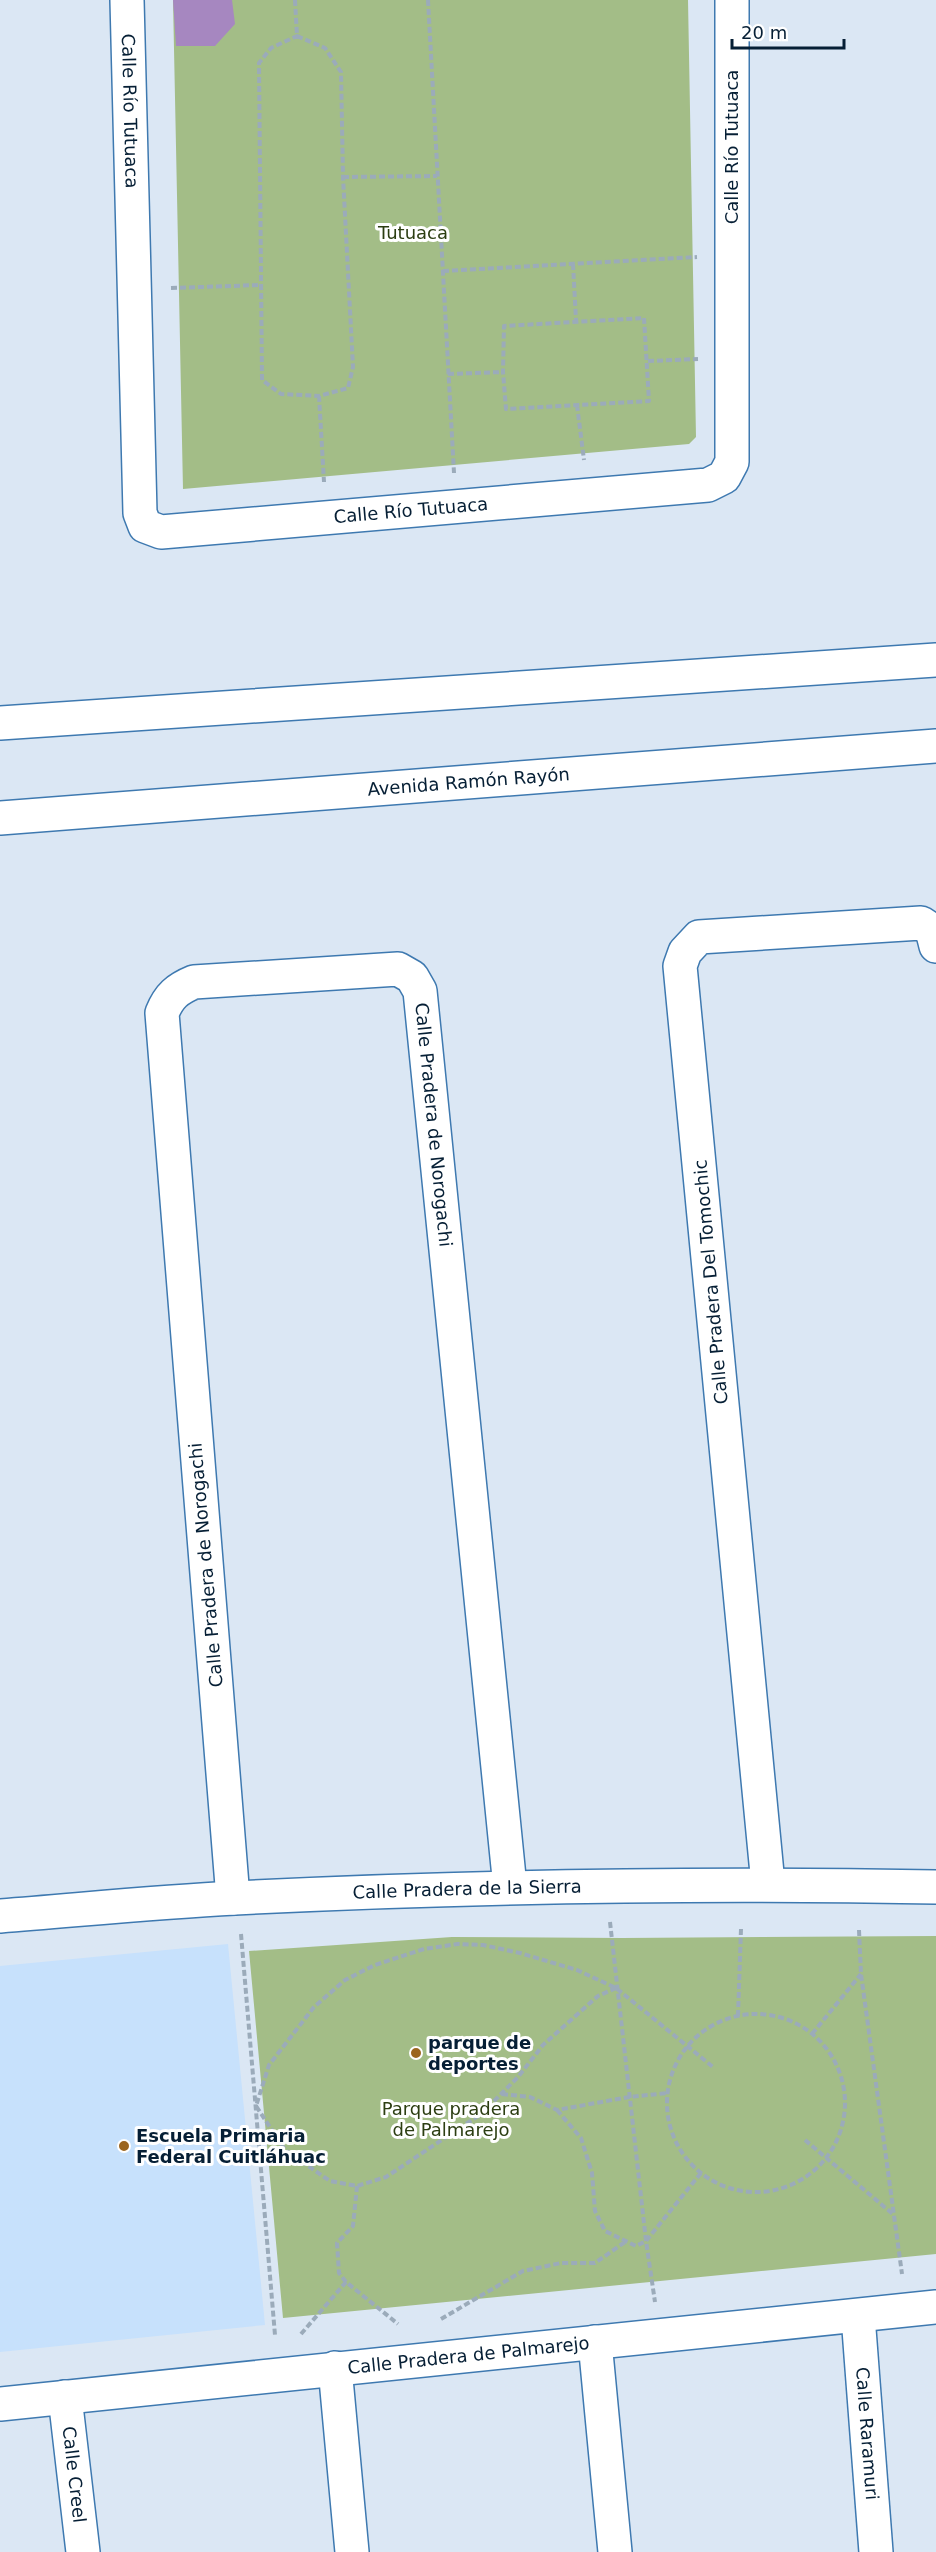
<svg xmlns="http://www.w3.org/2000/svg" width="936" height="2552" font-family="'DejaVu Sans',sans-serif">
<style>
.built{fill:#c7e1fc}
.green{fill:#a3bd87}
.water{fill:#a687c0}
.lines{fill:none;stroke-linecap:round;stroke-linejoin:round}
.minor-casing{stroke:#3e79b0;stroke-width:36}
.secondary-casing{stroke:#3e79b0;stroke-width:36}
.path{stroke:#9babba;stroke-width:4;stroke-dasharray:6 3;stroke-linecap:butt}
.minor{stroke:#fff;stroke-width:33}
.secondary{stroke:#fff;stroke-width:33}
.poi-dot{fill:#9b651e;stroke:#fff;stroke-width:2}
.labels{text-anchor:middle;stroke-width:6;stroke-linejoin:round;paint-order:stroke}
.street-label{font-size:18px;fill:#061f35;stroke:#fff}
.park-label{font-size:18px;fill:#2c3e12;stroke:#fff}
.poi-label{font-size:18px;font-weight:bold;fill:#061f35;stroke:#fff;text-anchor:start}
</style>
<rect width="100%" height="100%" fill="#dbe7f4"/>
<path class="built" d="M228 1944 265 2325 0 2352V1966Z"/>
<path class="green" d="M173 0H688L696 437 689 444 183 489Z
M936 1936V2254L283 2318 249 1951 452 1937 622 1938Z"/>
<path class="water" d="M173 0H232L235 24 215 46H176Z"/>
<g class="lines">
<defs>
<g id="minor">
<path id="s1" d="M127 0 140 513 145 526 161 532 708 485 724 477 732 462V0"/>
<path d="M768 1884 680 966 685 952 699 937 921 923 932 930 936 946"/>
<path id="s2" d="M233 1898 162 1013C169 996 177 989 194 982L398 969 412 977 420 991 510 1887"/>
<path id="s3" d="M0 1916C78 1910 156 1902 235 1898 468 1886 702 1883 936 1887"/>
<path id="s4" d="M858 2316 876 2552"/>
<path d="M595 2342 615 2552"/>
<path d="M335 2368 352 2552"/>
<path id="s5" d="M65 2397 83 2552"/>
<path id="s6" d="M0 2404 936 2307"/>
</g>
<g id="secondary">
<path d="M0 723 936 660"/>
<path id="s7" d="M0 818 936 746"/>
</g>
</defs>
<use href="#minor" class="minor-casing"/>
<use href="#secondary" class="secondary-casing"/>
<path class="path" d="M295 0 297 36
M428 0 454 473
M297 36 325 48 341 72 343 177 353 367 348 388 319 396 281 394 262 380 259 63 271 48Z
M343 177 437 176
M573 264 576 320
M443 271 697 257
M171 288 260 285
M644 318 649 401 506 409 503 372 504 326Z
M648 361 698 359
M448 374 503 372
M319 396 324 482
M577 405 584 460
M610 1922 646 2241 655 2302
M859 1930 861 1974 902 2274
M241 1934 275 2335
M616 1988 598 1996 543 2045 518 2077 481 2114 386 2177 357 2186 330 2181 285 2150 256 2106 269 2065 314 2007 345 1980 375 1965 424 1949 458 1944 483 1945 520 1953 577 1970 616 1988 713 2067
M667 2103a89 89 0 1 1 178 0a89 89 0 1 1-178 0Z
M738 2016 741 1929
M812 2034 861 1974
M502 2094 530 2097 557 2110 629 2097 668 2093
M557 2110 581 2138 592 2173 595 2211 605 2231 636 2246 646 2241 701 2173
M805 2140 894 2215
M357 2186 353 2226 337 2243 339 2273 346 2282 398 2324
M441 2319 523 2271 561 2263H595L625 2242
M301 2334 346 2282"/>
<use href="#minor" class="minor"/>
<use href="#secondary" class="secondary"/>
</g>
<g class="poi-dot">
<circle cx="416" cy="2053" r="6"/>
<circle cx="124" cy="2146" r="6"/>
</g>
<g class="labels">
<g class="street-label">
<text dy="6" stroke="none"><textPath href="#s1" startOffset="111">Calle Río Tutuaca</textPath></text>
<text transform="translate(732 147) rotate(-90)" y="6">Calle Río Tutuaca</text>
<text dy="6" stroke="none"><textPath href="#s1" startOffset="795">Calle Río Tutuaca</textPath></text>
<text dy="6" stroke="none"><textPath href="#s7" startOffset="470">Avenida Ramón Rayón</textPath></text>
<text dy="6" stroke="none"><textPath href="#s2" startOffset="1305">Calle Pradera de Norogachi</textPath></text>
<text transform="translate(711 1282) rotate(-95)" y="6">Calle Pradera Del Tomochic</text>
<text transform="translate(206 1565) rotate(-95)" y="6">Calle Pradera de Norogachi</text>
<text dy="6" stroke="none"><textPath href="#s3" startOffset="468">Calle Pradera de la Sierra</textPath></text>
<text dy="6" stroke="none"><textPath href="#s6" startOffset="471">Calle Pradera de Palmarejo</textPath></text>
<text dy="6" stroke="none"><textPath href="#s4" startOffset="118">Calle Raramuri</textPath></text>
<text dy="6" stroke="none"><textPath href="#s5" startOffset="78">Calle Creel</textPath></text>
</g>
<g class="park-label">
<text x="413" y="239">Tutuaca</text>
<text x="451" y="2115">Parque pradera<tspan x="451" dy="21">de Palmarejo</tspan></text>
</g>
<g class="poi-label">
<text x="428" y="2049">parque de<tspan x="428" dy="21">deportes</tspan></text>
<text x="136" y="2142">Escuela Primaria<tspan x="136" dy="21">Federal Cuitláhuac</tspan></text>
</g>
</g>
<path d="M732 39v9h112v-9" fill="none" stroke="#061f35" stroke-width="3"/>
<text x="741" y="39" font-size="18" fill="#061f35" stroke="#ffffff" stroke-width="4.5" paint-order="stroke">20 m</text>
</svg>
